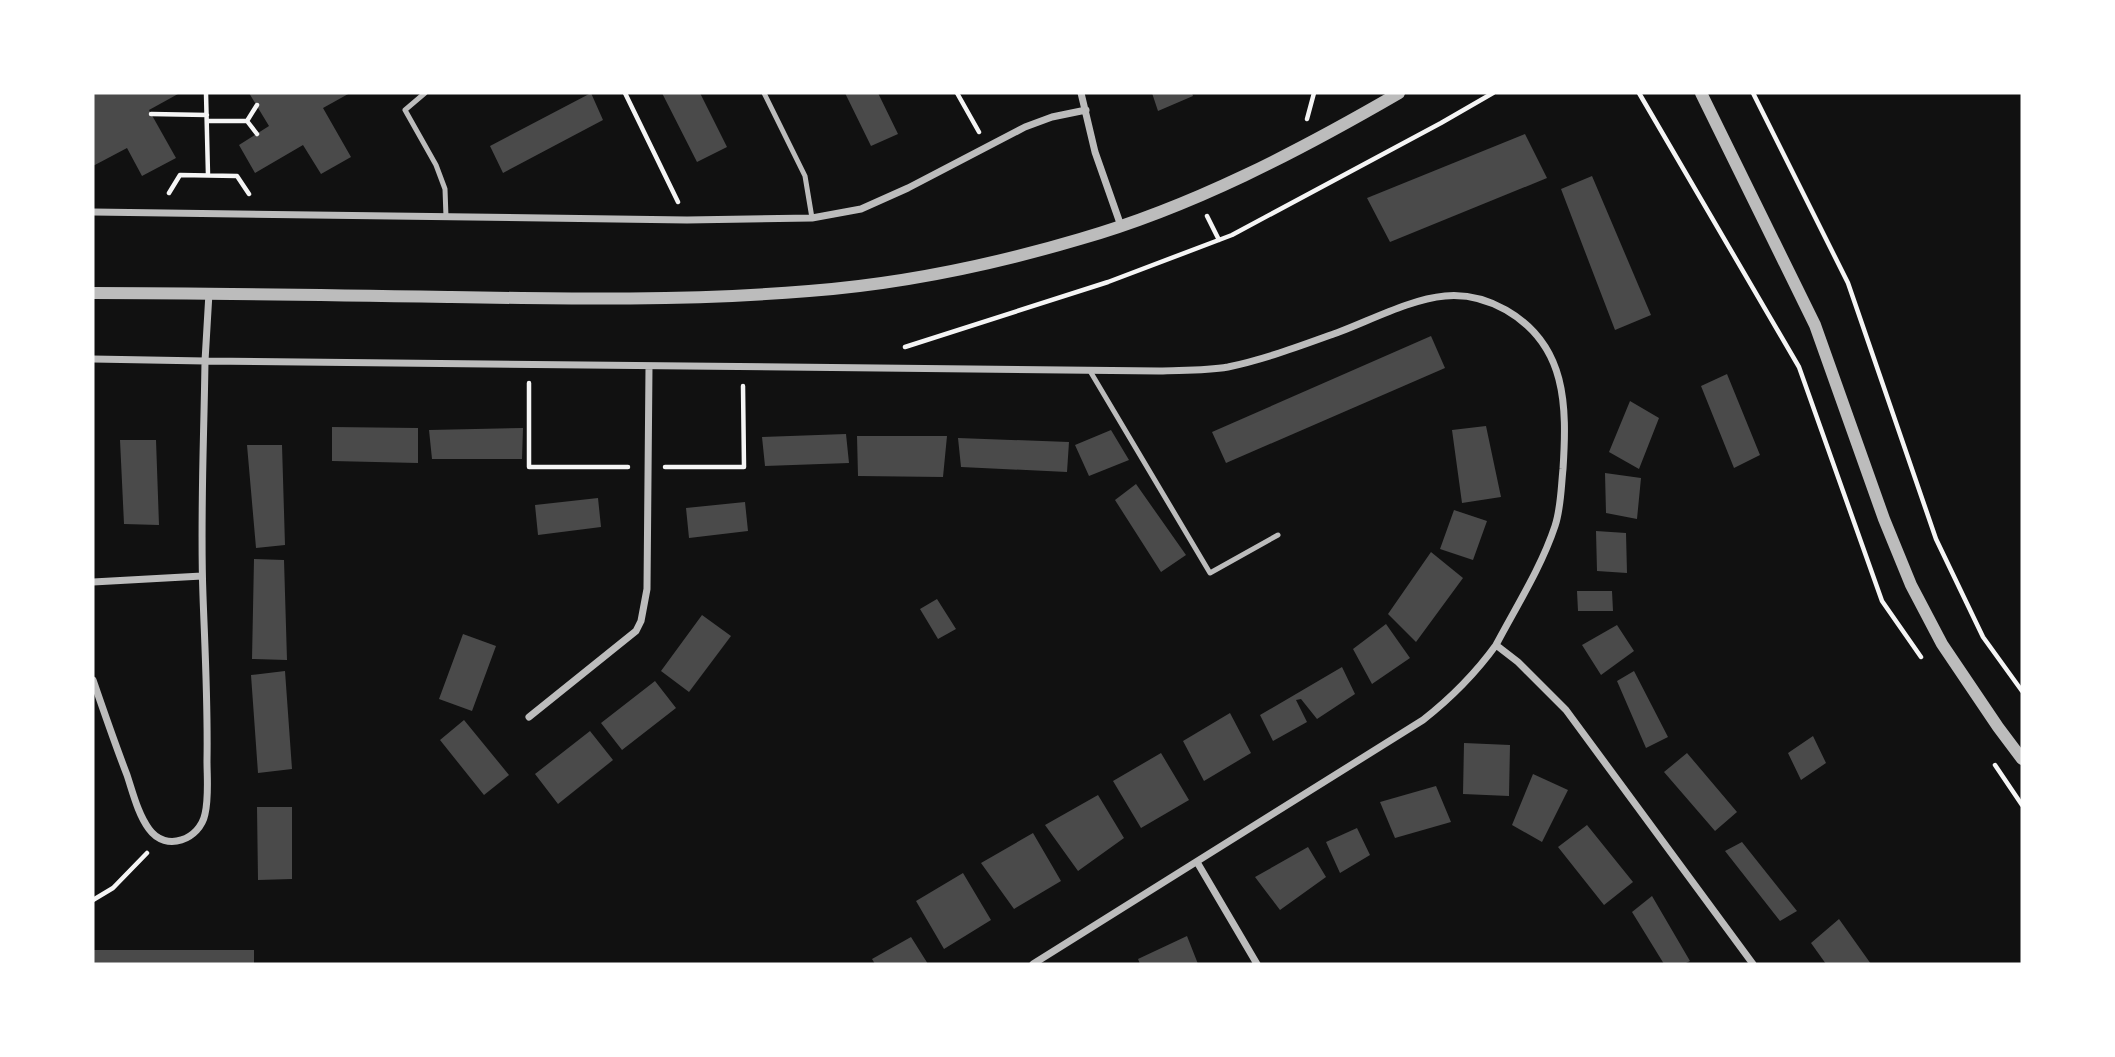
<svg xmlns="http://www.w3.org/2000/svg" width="2115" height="1057" font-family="'Nunito Sans',sans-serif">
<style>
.building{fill:#4a4a4a}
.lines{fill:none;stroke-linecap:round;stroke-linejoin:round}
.path{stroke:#f5f5f5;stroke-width:4.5}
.service{stroke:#bcbcbc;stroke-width:5}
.minor{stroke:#bcbcbc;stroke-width:7}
.tertiary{stroke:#bcbcbc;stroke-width:12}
</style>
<rect width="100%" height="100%" fill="#111"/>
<path class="building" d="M93 93H177L178 94 149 110 176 158 142 176 127 148 93 166Z
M249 93H350L323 108 351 157 321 174 303 145 255 173 239 145 269 126Z
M591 93 603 120 503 173 490 146Z
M662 93H700L727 147 697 162Z
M845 93H878L898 134 871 146Z
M1152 93H1192L1193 96 1158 111Z
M1525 134 1547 178 1390 242 1367 198Z
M1592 176 1651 315 1615 330 1561 189Z
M1431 336 1445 368 1226 463 1212 432Z
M1727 374 1760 455 1734 468 1701 386Z
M1630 401 1659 418 1639 469 1609 452Z
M1486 426 1501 497 1462 503 1452 430Z
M332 427 418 428V463L332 461Z
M523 428 522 459H432L429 430Z
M1111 430 1129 460 1089 476 1075 445Z
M846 434 849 463 765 466 762 437Z
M857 436H947L943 477 858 476Z
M958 438 1069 442 1067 472 961 467Z
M120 440H156L159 525 124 524Z
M247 445H282L285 545 256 548Z
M1605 473 1641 478 1637 519 1606 513Z
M1136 484 1186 555 1161 572 1115 500Z
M598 498 601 527 538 535 535 505Z
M745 502 748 531 689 538 686 508Z
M1454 510 1487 521 1473 560 1440 549Z
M1596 531 1626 533 1627 573 1597 571Z
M1431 552 1463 578 1416 642 1388 614Z
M254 559 284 560 287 660 252 659Z
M1577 591H1612L1613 611H1578Z
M937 599 956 629 938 639 920 609Z
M702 615 731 636 689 692 661 671Z
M1386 624 1410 658 1372 684 1353 649Z
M1617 625 1634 651 1601 675 1582 645Z
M463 634 496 646 472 711 439 699Z
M1342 667 1355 694 1317 719 1301 699 1296 700 1307 722 1273 741 1260 715Z
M285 671 292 769 258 773 251 675Z
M1634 671 1668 737 1646 748 1617 681Z
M655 681 676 708 622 750 601 723Z
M1230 713 1251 753 1204 781 1183 741Z
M464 720 509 775 484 795 440 740Z
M590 731 613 760 558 804 535 774Z
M1813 736 1826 763 1801 780 1788 753Z
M1464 743 1510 745 1509 796 1463 794Z
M1161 753 1189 800 1141 828 1113 781Z
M1687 753 1737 812 1715 831 1664 772Z
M1533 774 1568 790 1542 842 1512 825Z
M1436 786 1451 822 1395 838 1380 802Z
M1098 795 1124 838 1078 871 1045 825Z
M257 807H292V879L258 880Z
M1587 825 1633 882 1604 905 1558 847Z
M1357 828 1370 855 1340 873 1326 842Z
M1033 833 1061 881 1014 909 981 863Z
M1742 842 1797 911 1780 921 1725 851Z
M1308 847 1326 877 1280 910 1255 877Z
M963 873 991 920 944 949 916 901Z
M1652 896 1690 961 1684 964H1664L1632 912Z
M1839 919 1871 964H1826L1811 943Z
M1187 936 1198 964H1140L1138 959Z
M911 937 928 964H875L872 959Z
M94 950H254V964H94Z"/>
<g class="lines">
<path class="path" d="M206 93 208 175
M625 93 678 202
M957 93 979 132
M1639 93 1799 367 1882 601 1921 657
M1753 93 1848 283 1936 539 1983 637 2022 691
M257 105 247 121 257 134
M151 114 207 115
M1307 119 1314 93
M207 121H247
M169 193 180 175 237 176 249 194
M1207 216 1219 240
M905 347 1108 282 1232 235 1441 123 1493 93
M529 383V467H628
M665 467H744L743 386
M1995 765 2022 805
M93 900 113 888 147 853"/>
<path class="service" d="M425 93 405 110 436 165 445 189 446 217
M764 93 805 176 812 218
M1090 371 1210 573 1278 535"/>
<path class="minor" d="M1081 93 1095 152 1121 226
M93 212 687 220 812 218 861 209 908 188 1025 127 1052 117 1086 110
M209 293 205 361 1159 371C1182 370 1205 371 1228 367 1266 359 1303 345 1339 332 1371 320 1411 299 1445 296 1466 294 1488 300 1506 310 1567 345 1567 406 1563 469 1561 488 1561 508 1555 526 1541 568 1516 607 1496 645 1475 674 1451 698 1423 720L1033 964
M93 359 205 361C204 439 200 518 203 596 205 651 208 705 207 761 207 777 209 797 205 814 200 839 166 853 149 829 138 814 133 793 127 775 115 744 104 712 93 680
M93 582 202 576
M1496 645 1518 662 1566 710 1753 964
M529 717 636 631 641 621 647 589 649 367
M1197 862 1257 964"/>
<path class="tertiary" d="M1701 93 1815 325 1884 519 1911 585 1942 644 1998 727 2022 759
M93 293C212 293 331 295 451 297 570 299 690 301 809 291 900 284 992 265 1080 239 1192 207 1299 151 1399 93"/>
</g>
<rect width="2115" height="1057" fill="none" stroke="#ffffff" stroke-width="189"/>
</svg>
